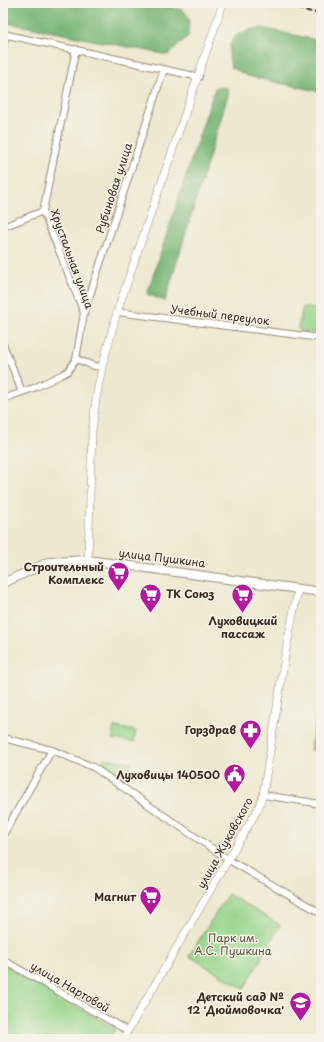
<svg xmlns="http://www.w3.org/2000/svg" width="324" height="1042" font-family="'Playpen Sans',sans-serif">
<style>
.green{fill:#96d48a;stroke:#687f54}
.forest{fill:#78b676;stroke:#5a704a}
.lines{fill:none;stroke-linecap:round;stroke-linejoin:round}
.minor-casing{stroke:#948976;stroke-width:8}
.tertiary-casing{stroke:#948976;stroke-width:8}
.secondary-casing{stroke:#948976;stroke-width:10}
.minor{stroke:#fff;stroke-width:6}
.tertiary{stroke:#fff;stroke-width:7}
.secondary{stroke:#fff;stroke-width:8}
.rail{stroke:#3b2a1e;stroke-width:2;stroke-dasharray:6 3;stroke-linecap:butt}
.labels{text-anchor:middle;stroke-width:3;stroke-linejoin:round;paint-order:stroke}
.street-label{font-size:11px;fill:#3b2a1e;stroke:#f7f3e8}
.poi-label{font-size:11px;font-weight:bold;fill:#3b2a1e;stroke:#f7f3e8;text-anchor:end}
.park-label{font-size:11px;fill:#525439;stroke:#f7f3e8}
</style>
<rect width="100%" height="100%" fill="#f7f3e8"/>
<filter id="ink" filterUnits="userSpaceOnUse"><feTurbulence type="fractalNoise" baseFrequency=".025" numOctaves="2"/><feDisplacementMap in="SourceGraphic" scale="8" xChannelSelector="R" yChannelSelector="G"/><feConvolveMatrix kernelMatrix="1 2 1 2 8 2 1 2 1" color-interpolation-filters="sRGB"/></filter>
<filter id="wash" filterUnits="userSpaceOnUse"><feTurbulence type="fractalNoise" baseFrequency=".012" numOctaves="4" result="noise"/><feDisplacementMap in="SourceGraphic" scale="16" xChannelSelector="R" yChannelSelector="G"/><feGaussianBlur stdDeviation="0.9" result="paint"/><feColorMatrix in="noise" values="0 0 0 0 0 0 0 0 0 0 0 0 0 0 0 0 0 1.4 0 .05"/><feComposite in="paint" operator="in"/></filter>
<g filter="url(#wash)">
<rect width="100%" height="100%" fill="#ede8cf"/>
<path class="green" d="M303 307 321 310V334L300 331 298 328Z
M114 727 136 731 134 742 112 739Z
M104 758 131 762 129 775 102 771Z
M228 894 280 925 244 989 189 956Z
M3 964 115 1029 110 1039H3Z"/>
<path class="forest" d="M3 3H151L183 10 189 18 188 36 168 55 3 22Z
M262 28 321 41V92L248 76 231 67C224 39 236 31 262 28Z
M221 87 227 88 229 92 165 301 147 294 215 88Z
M321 689V751L310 750Z"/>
</g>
<g filter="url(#ink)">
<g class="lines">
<defs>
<path id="minor" d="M3 34 199 77
M3 48 6 34
M3 227 43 211
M117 312 321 338
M84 313 164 69
M3 344 22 392
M76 359 94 366 102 367
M3 399 36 387 63 374 68 371 76 359 84 313 43 211 76 49
M3 738 52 750 93 767 229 860 321 913
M263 795 321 804
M3 835 52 750
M3 960 128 1031"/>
<path id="tertiary" d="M88 560 92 431 96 399 102 367 117 312 223 3
M123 1039 258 809 263 795 286 650 298 589"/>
<path id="secondary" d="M3 583 49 562 88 560 321 592"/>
</defs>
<use href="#minor" class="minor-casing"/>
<use href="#tertiary" class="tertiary-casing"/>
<use href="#secondary" class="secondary-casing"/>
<use href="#minor" class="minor"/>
<use href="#tertiary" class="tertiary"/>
<use href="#secondary" class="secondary"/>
<path class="rail" d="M270 3 321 14"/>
</g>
</g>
<defs>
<symbol id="supermarket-pin" viewBox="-11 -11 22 30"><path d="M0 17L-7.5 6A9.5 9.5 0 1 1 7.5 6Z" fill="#b5179e" stroke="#f7f3e8"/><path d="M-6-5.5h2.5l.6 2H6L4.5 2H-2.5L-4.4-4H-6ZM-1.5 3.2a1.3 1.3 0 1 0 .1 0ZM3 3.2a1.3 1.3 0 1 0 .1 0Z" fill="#fff"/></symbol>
<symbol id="pharmacy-pin" viewBox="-11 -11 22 30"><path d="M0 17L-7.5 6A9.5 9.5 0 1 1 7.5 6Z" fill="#b5179e" stroke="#f7f3e8"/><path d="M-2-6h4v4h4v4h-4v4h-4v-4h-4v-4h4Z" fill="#fff"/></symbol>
<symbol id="civic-pin" viewBox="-11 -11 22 30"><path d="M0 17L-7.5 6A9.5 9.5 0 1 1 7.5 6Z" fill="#b5179e" stroke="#f7f3e8"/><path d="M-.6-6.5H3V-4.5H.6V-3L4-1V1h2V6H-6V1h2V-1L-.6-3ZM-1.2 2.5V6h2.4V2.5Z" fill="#fff"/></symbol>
<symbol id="school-pin" viewBox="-11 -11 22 30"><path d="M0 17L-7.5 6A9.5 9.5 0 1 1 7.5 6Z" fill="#b5179e" stroke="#f7f3e8"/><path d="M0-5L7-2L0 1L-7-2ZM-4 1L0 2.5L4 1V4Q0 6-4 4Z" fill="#fff"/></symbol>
</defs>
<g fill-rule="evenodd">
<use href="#supermarket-pin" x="106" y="560" width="25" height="34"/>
<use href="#supermarket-pin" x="138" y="582" width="25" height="34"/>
<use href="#supermarket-pin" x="230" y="582" width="25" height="34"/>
<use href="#pharmacy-pin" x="238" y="718" width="25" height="34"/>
<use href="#civic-pin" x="222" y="762" width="25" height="34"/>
<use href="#supermarket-pin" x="138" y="884" width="25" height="34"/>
<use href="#school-pin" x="288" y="990" width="25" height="34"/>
</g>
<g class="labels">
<g class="street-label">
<text transform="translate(114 188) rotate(-72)" y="4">Рубиновая улица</text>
<text transform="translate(72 259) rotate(70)" y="4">Хрустальная улица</text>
<text transform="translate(220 315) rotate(7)" y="4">Учебный переулок</text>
<text transform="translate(162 558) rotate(7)" y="4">улица Пушкина</text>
<text transform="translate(225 843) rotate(-61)" y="4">улица Жуковского</text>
<text transform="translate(70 987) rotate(30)" y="4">улица Нартовой</text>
</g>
<g class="poi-label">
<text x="104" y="571">Строительный<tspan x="104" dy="13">Комплекс</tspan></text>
<text x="166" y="598" text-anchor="start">ТК Союз</text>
<text x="243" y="625" text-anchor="middle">Луховицкий<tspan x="243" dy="13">пассаж</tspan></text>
<text x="236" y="734">Горздрав</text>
<text x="220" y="779">Луховицы 140500</text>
<text x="136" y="901">Магнит</text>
<text x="284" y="1001">Детский сад №<tspan x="284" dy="13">12 'Дюймовочка'</tspan></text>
</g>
<g class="park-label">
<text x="233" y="942">Парк им.<tspan x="233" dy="13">А.С. Пушкина</tspan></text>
</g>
</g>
<rect width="324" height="1042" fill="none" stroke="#f7f3e8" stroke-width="16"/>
</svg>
